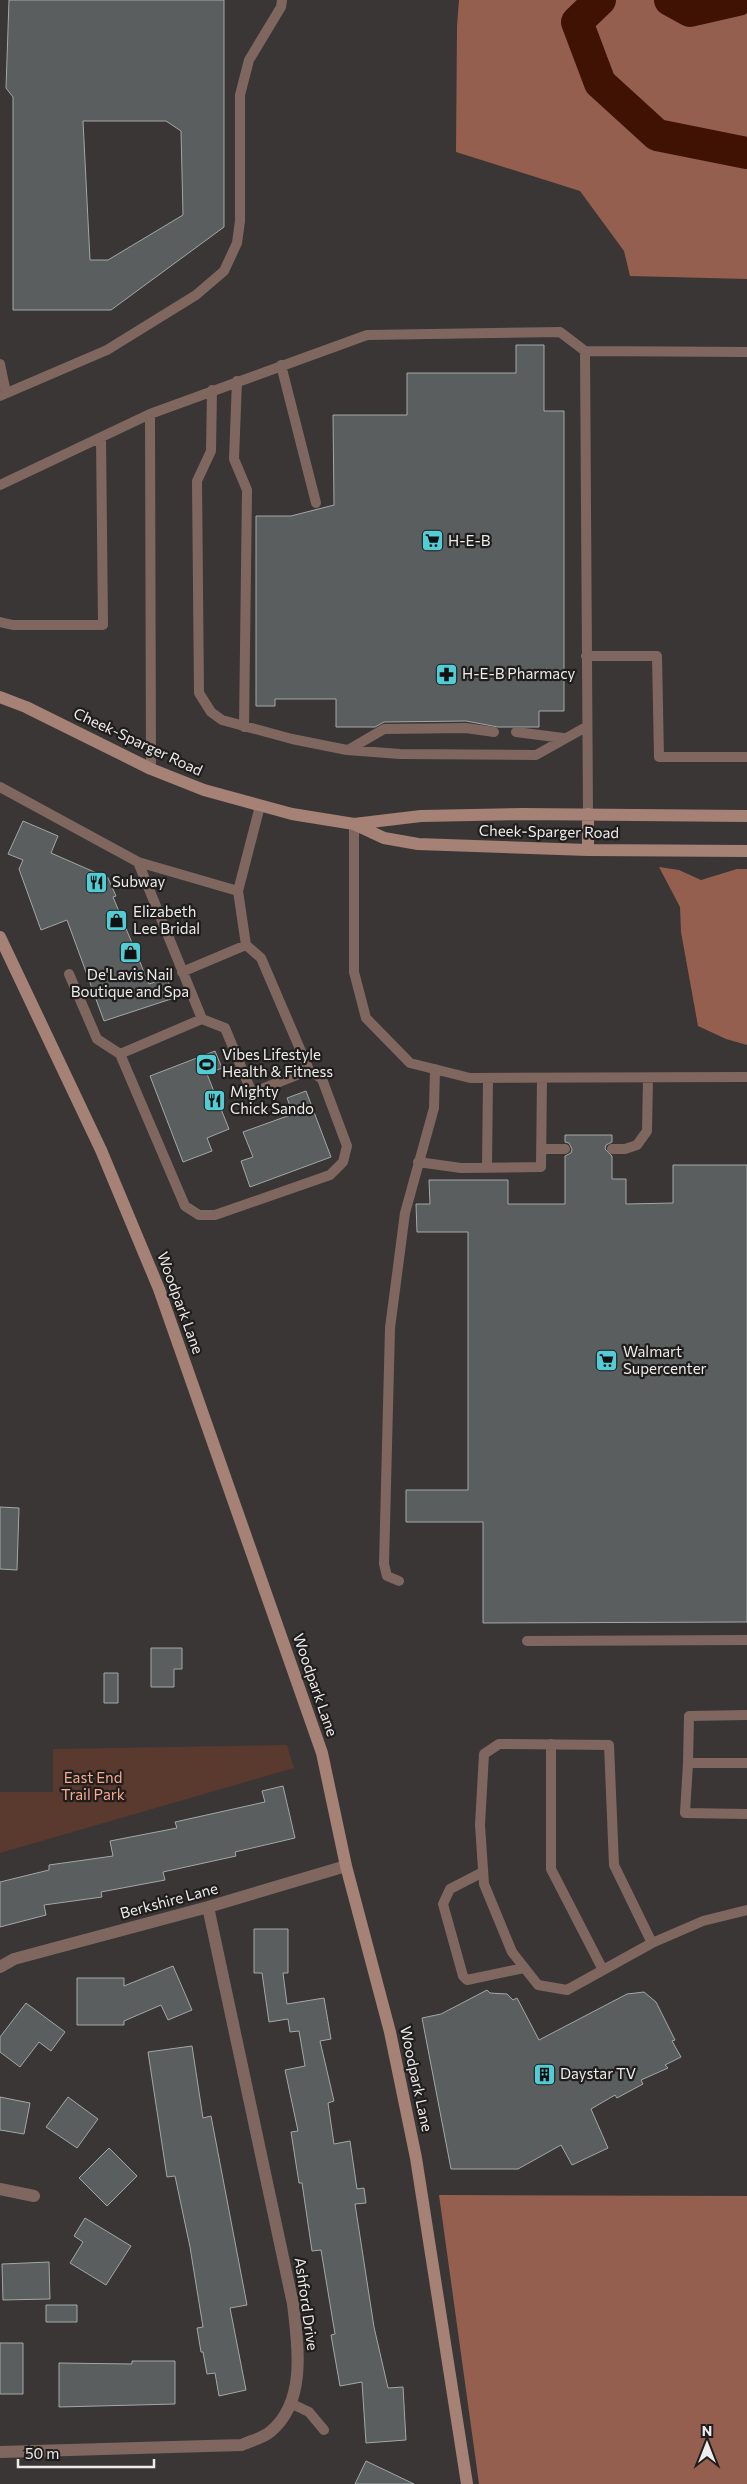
<svg xmlns="http://www.w3.org/2000/svg" width="747" height="2484" font-family="Commissioner,sans-serif">
<style>
.green{fill:#5a392e}
.forest{fill:#945f4f}
.lines{fill:none;stroke-linecap:round;stroke-linejoin:round}
.river{stroke:#3f1204;stroke-width:32}
.building{fill:#5a5e5e;stroke:#a3a7a7;fill-rule:evenodd}
.lane{stroke:#7f675f;stroke-width:10}
.street{stroke:#7f675f;stroke-width:12}
.secondary{stroke:#a68175;stroke-width:12}
.labels{text-anchor:middle;stroke-width:4.5;stroke-linejoin:round;paint-order:stroke}
.poi-label{font-size:15px;fill:#edebeb;stroke:#1f1e1d;text-anchor:start}
.street-label{font-size:15px;fill:#edebeb;stroke:#1f1e1d}
.park-label{font-size:15px;fill:#fba98f;stroke:#1f1e1d}
</style>
<rect width="100%" height="100%" fill="#393635"/>
<path class="green" d="M287 1745 294 1768 0 1853V1792H53V1749Z"/>
<path class="forest" d="M459 0H747V279L630 276 624 251 580 191 456 152 457 26Z
M659 867 679 870 701 880 737 869H747V1045L726 1039 698 1026 681 932 680 907Z
M439 2195 747 2196V2484H479Z"/>
<g class="lines">
<path class="river" d="M600 0 577 22 600 83 657 135 747 153
M670 0 690 11 738 0"/>
</g>
<path class="building" d="M9 0H224V227L111 310H13V97L6 88ZM83 121H166L181 131 183 215 108 260H90Z
M516 345H544V411H564V711H539V727H498L466 721 384 722 375 727H336V699H275V706H256V516H291L334 505 333 415H407V373H516Z
M23 821 58 836 51 853 108 878 116 896 113 897 149 984 167 978 174 998 104 1021 67 920 41 930 19 869 23 860 8 854Z
M215 1051 222 1068 207 1074 229 1129 207 1138 212 1151 183 1162 150 1076Z
M306 1091 331 1157 250 1187 241 1161 253 1157 243 1132 293 1114 287 1098Z
M565 1135H612V1142L606 1145 605 1149 612 1156V1179H626V1204L673 1203V1165H747V1622L483 1623V1522H406V1490H468V1232H417L416 1204H430L429 1180H508V1204H565V1156L571 1153 572 1149 569 1143 565 1142Z
M0 1507 19 1508 17 1570 0 1569Z
M151 1648H182V1669H174V1687H151Z
M104 1673H118V1703H104Z
M283 1786 295 1838 235 1852 236 1856 163 1872 165 1880 101 1892 102 1897 44 1905 46 1915 0 1927V1882L49 1870V1865L113 1856 110 1841 177 1828 175 1822 265 1802 262 1791Z
M254 1929H288V1973H283L287 2004 324 1998 331 2039 320 2041 334 2101 328 2103 334 2144 350 2141 357 2189 364 2188 366 2203 355 2204 374 2327 388 2388 403 2387 406 2440 366 2443 362 2382 340 2386 331 2335 335 2334 321 2250 312 2251 302 2183H299L291 2132 298 2131 285 2070 305 2066 299 2031 290 2032 288 2019 269 2022 262 1973H254Z
M173 1966 192 2010 168 2020 161 2005 124 2021V2025H77V1978H124V1986Z
M487 1990 490 1993 507 1994 513 2000 517 1998 539 2040 627 1994 644 1992 656 2002 675 2040 672 2041 681 2057 665 2065 668 2068 641 2080 643 2084 617 2098 615 2095 591 2109 608 2148 572 2165 561 2145 518 2169H451L422 2018 441 2014Z
M26 2003 65 2032 51 2051 39 2042 20 2067 0 2052V2037Z
M192 2046 203 2118 211 2116 247 2305 230 2308 246 2390 219 2396 215 2373 207 2374 203 2352H201L197 2328 203 2327 190 2247 175 2176 167 2177 148 2052Z
M0 2097 30 2103 24 2134 0 2130Z
M68 2097 98 2119 77 2148 46 2127Z
M109 2148 137 2176 107 2206 79 2178Z
M85 2218 131 2246 106 2285 70 2263 83 2242 74 2236Z
M49 2262 50 2299 3 2300 2 2264Z
M46 2305H77V2322H46Z
M0 2343H23V2394H0Z
M132 2361H175V2404L59 2407V2363L132 2364Z
M366 2461 414 2484H355Z"/>
<g class="lines">
<path class="lane" d="M0 364 6 393
M281 365 316 503
M237 381 234 459 247 490 244 727
M212 390 211 451 197 481 199 693 211 712 222 720 292 739 347 750 400 754 536 755 586 727
M0 396 107 350 196 295 224 271 237 243 240 221V95L249 60 281 7 282 0
M150 414 151 769
M0 485 150 414 367 335 560 332 585 351
M0 622 13 625H103L101 438
M586 656H657L659 757H747
M516 732 563 738
M348 750 384 729 466 728 494 732
M0 787 138 862
M588 814 585 351 747 352
M354 824V972L366 1018 410 1063 470 1078 747 1077
M238 891 138 862 202 1019 120 1054 185 1206 199 1215H215L330 1175 343 1162 347 1146 322 1079 309 1070 261 958 246 945 238 891 260 806
M182 972 246 945
M69 974 97 1039 120 1054
M202 1019 225 1028 252 1093 309 1070
M542 1149H565
M612 1149H625L637 1145 647 1131 648 1078
M418 1162 461 1168 541 1167 542 1078
M487 1168 488 1078
M399 1581 387 1576 384 1564 390 1328 405 1213 434 1108 435 1069
M527 1641 747 1640
M747 1715 689 1716 688 1763H747
M551 1744V1869L603 1970
M688 1763 685 1813 747 1814
M483 1872 450 1889 443 1904 463 1976 467 1980 524 1968
M652 1943 614 1865 609 1745 499 1744 484 1754 480 1825 484 1884 512 1952 538 1985 567 1990 652 1943 703 1921 747 1910
M290 2403 309 2412 324 2430"/>
<path class="street" d="M0 1967 14 1959 208 1907 346 1866
M0 2189 34 2196
M0 2452 242 2445C250 2441 263 2438 270 2432 307 2402 298 2345 293 2304L208 1907"/>
<path class="secondary" d="M0 697 26 707 151 769 204 790 292 814 354 824 384 838 418 844 588 850 747 851
M588 814V850
M354 824 421 816 523 814 747 816
M0 937 101 1150 159 1289 322 1753 346 1866 390 2032 416 2158 467 2484"/>
</g>
<defs>
<symbol id="supermarket-square" viewBox="-11 -11 22 22"><rect x="-9" y="-9" width="18" height="18" rx="4" fill="#52ccd5" stroke="#1f1e1d"/><path d="M-6-5.5h2.5l.6 2H6L4.5 2H-2.5L-4.4-4H-6ZM-1.5 3.2a1.3 1.3 0 1 0 .1 0ZM3 3.2a1.3 1.3 0 1 0 .1 0Z" fill="#111"/></symbol>
<symbol id="pharmacy-square" viewBox="-11 -11 22 22"><rect x="-9" y="-9" width="18" height="18" rx="4" fill="#52ccd5" stroke="#1f1e1d"/><path d="M-2-6h4v4h4v4h-4v4h-4v-4h-4v-4h4Z" fill="#111"/></symbol>
<symbol id="restaurant-square" viewBox="-11 -11 22 22"><rect x="-9" y="-9" width="18" height="18" rx="4" fill="#52ccd5" stroke="#1f1e1d"/><path d="M-5-6h1v4h1v-4h1v4h1v-4h1v5L-1.5 .5V6h-2V.5L-5-1ZM5-6V6H3V1.5H1.5Q1.5-4 5-6Z" fill="#111"/></symbol>
<symbol id="shop-square" viewBox="-11 -11 22 22"><rect x="-9" y="-9" width="18" height="18" rx="4" fill="#52ccd5" stroke="#1f1e1d"/><path d="M-5-2.5h2.3a2.7 3.5 0 0 1 5.4 0H5L5.5 6h-11ZM-1.5-2.5h3a1.5 2.3 0 0 0-3 0Z" fill="#111"/></symbol>
<symbol id="stadium-square" viewBox="-11 -11 22 22"><rect x="-9" y="-9" width="18" height="18" rx="4" fill="#52ccd5" stroke="#1f1e1d"/><path d="M0-5a6.5 5 0 1 0 0 10a6.5 5 0 1 0 0-10ZM-3.5-1.8h7v3.6h-7Z" fill="#111"/></symbol>
<symbol id="building-square" viewBox="-11 -11 22 22"><rect x="-9" y="-9" width="18" height="18" rx="4" fill="#52ccd5" stroke="#1f1e1d"/><path d="M-4-6H4V6H1V3H-1V6H-4ZM-2.5-4.3h1.7v1.8h-1.7ZM.8-4.3h1.7v1.8H.8ZM-2.5-1h1.7V.8h-1.7ZM.8-1h1.7V.8H.8Z" fill="#111"/></symbol>
</defs>
<g fill-rule="evenodd">
<use href="#supermarket-square" x="420" y="528" width="25" height="25"/>
<use href="#pharmacy-square" x="434" y="662" width="25" height="25"/>
<use href="#restaurant-square" x="84" y="870" width="25" height="25"/>
<use href="#shop-square" x="104" y="908" width="25" height="25"/>
<use href="#shop-square" x="118" y="940" width="25" height="25"/>
<use href="#stadium-square" x="194" y="1052" width="25" height="25"/>
<use href="#restaurant-square" x="202" y="1088" width="25" height="25"/>
<use href="#supermarket-square" x="594" y="1348" width="25" height="25"/>
<use href="#building-square" x="532" y="2062" width="25" height="25"/>
</g>
<g class="labels">
<g class="poi-label">
<text x="448" y="546">H-E-B</text>
<text x="462" y="679">H-E-B Pharmacy</text>
<text x="112" y="887">Subway</text>
<text x="133" y="917">Elizabeth<tspan x="133" dy="17">Lee Bridal</tspan></text>
<text x="130" y="980" text-anchor="middle">De'Lavis Nail<tspan x="130" dy="17">Boutique and Spa</tspan></text>
<text x="222" y="1060">Vibes Lifestyle<tspan x="222" dy="17">Health &amp; Fitness</tspan></text>
<text x="230" y="1097">Mighty<tspan x="230" dy="17">Chick Sando</tspan></text>
<text x="623" y="1357">Walmart<tspan x="623" dy="17">Supercenter</tspan></text>
<text x="560" y="2079">Daystar TV</text>
</g>
<g class="street-label">
<text transform="translate(138 742) rotate(25)" y="5">Cheek-Sparger Road</text>
<text transform="translate(549 832) rotate(1)" y="5">Cheek-Sparger Road</text>
<text transform="translate(180 1303) rotate(70)" y="5">Woodpark Lane</text>
<text transform="translate(315 1685) rotate(71)" y="5">Woodpark Lane</text>
<text transform="translate(169 1901) rotate(-15)" y="5">Berkshire Lane</text>
<text transform="translate(416 2079) rotate(78)" y="5">Woodpark Lane</text>
<text transform="translate(306 2304) rotate(82)" y="5">Ashford Drive</text>
</g>
<g class="park-label">
<text x="93" y="1783">East End<tspan x="93" dy="17">Trail Park</tspan></text>
</g>
</g>
<g transform="translate(707 2444)" stroke="#1f1e1d" stroke-width="4" paint-order="stroke">
<path d="M0-4L9 19L0 12L-9 19Z" fill="#edebeb"/>
<text y="-8" font-size="14" font-weight="bold" text-anchor="middle" fill="#edebeb">N</text>
</g>
<path d="M18 2459v8h136v-8" fill="none" stroke="#edebeb" stroke-width="2.5"/>
<text x="25" y="2459" font-size="15" fill="#edebeb" stroke="#1f1e1d" stroke-width="4" paint-order="stroke">50 m</text>
</svg>
